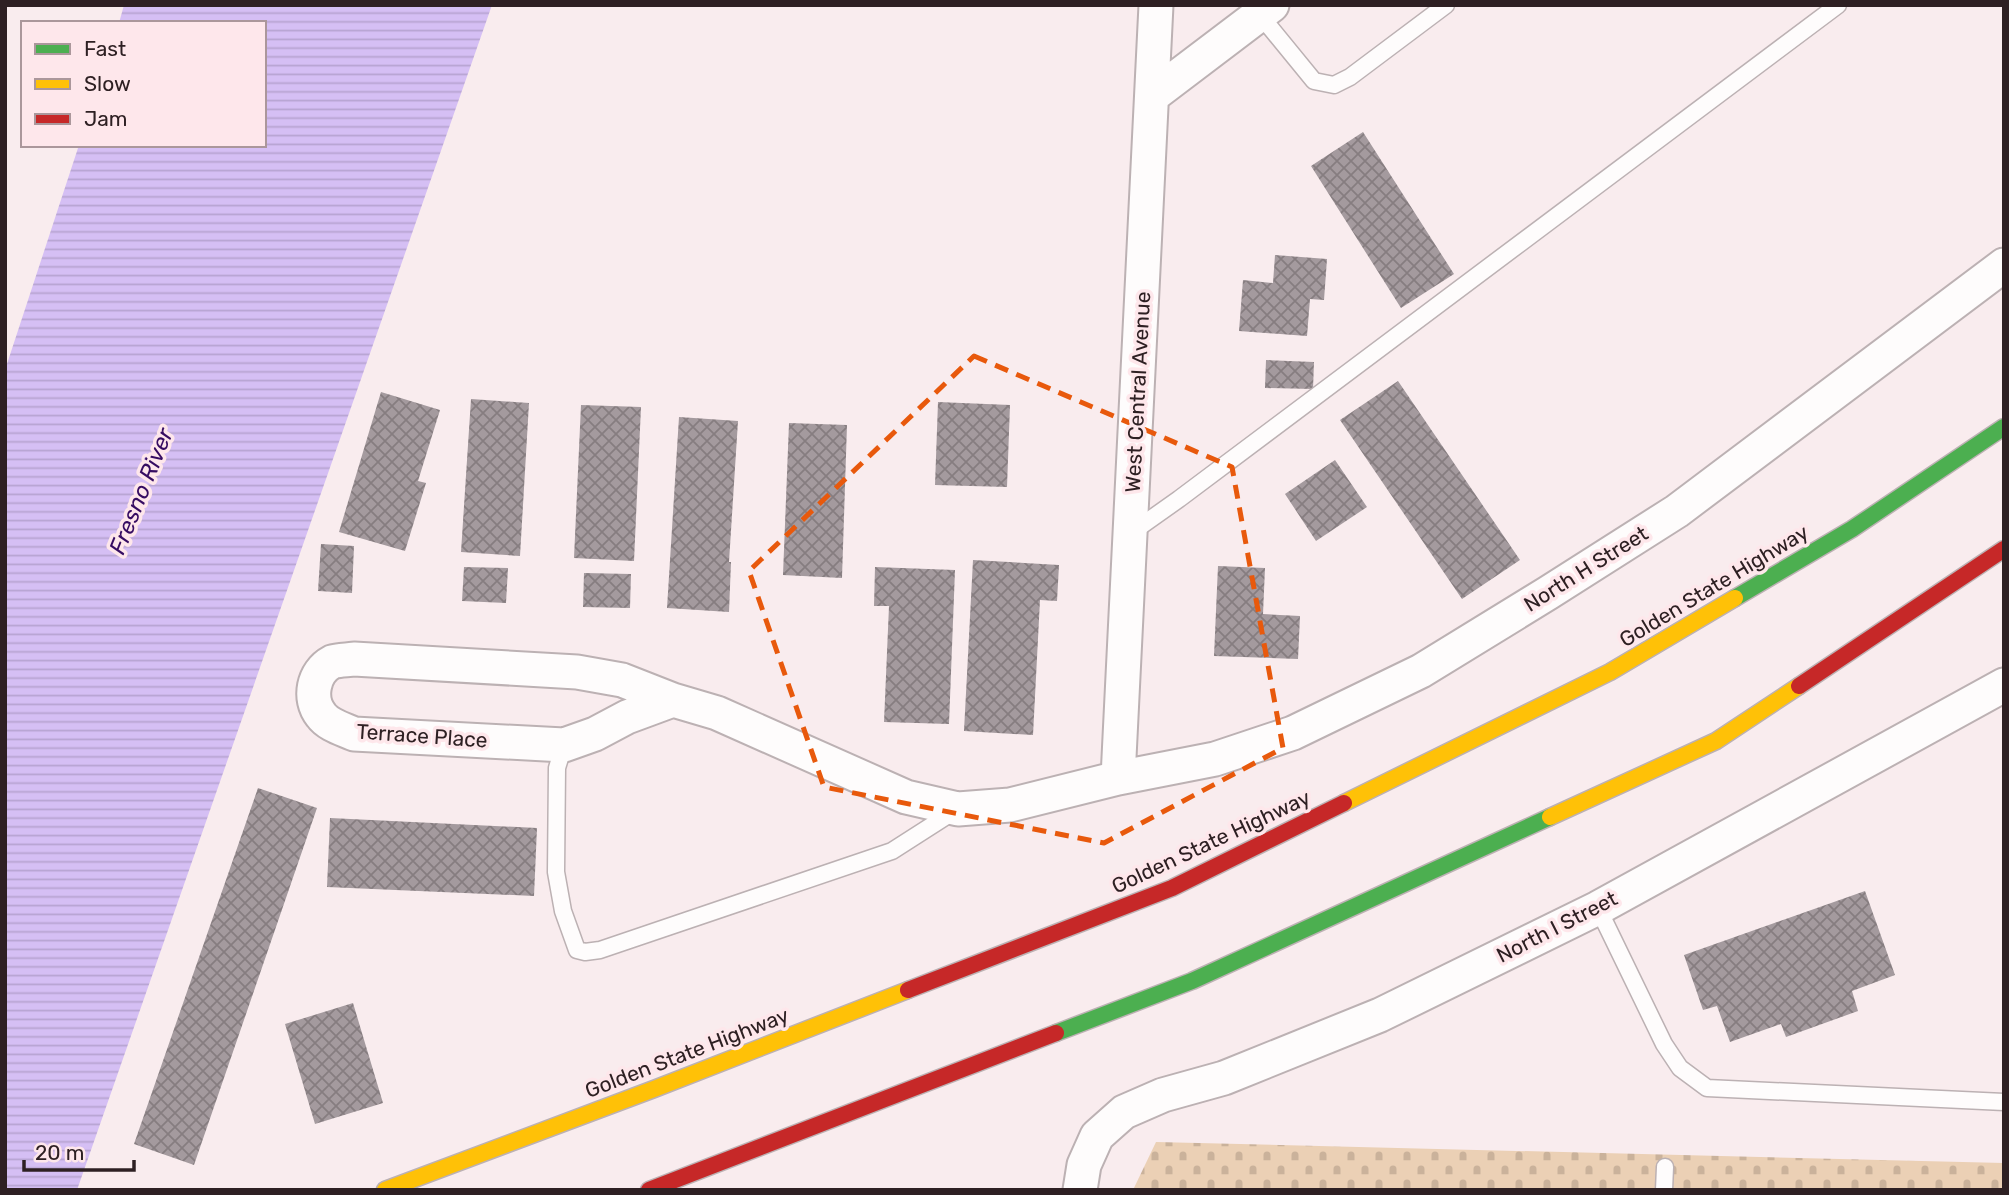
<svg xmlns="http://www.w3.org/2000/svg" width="2009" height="1195" font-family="Rubik,sans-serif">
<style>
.cemetery{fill:url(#cemetery-stones)}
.water{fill:url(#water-rules)}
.building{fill:url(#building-cross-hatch)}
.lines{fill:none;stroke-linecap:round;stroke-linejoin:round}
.lane-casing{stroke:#bcb1b3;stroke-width:19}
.street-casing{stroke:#bcb1b3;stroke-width:37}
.fast-casing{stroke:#bcb1b3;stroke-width:19}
.slow-casing{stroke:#bcb1b3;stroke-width:19}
.jam-casing{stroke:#bcb1b3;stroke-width:19}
.lane{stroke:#fefcfc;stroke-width:16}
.street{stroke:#fefcfc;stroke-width:33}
.fast{stroke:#4caf50;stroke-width:16}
.slow{stroke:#ffc107;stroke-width:16}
.jam{stroke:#c62828;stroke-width:16}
.marked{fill:none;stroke:#e8590c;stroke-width:5;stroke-dasharray:14 9;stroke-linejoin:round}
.labels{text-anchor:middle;stroke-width:7;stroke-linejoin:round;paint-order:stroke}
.street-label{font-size:21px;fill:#2e2023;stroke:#fee7eb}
.water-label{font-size:23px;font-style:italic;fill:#360c62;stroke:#fee7eb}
</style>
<defs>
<pattern id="cemetery-stones" width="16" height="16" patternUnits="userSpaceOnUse" patternTransform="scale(1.75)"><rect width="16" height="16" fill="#ebd0b5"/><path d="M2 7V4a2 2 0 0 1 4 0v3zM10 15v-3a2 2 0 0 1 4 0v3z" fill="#cab29b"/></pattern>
<pattern id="water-rules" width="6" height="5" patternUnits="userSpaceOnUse" patternTransform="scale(1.75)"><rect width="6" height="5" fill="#d5bff4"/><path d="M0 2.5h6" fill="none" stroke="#b7a4d1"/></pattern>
<pattern id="building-cross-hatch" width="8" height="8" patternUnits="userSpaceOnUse" patternTransform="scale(1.75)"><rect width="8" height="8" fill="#a49a9e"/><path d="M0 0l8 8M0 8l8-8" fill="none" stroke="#867d80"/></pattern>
</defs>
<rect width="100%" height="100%" fill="#f9ecee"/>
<path class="cemetery" d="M1156 1142 2004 1163V1190H1133Z"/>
<path class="water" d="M124 5H492L77 1190H5V370L79 145H264V23H119Z"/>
<path class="building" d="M1363 132 1454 274 1401 308 1311 166Z
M1275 255 1327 259 1324 300 1310 299 1307 336 1239 331 1243 280 1273 283Z
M1266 360 1314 362 1313 389 1265 388Z
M1398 381 1520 560 1462 599 1340 420Z
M381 392 440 410 418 481 426 483 405 551 339 532Z
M471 399 529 403 520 556 461 552Z
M938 402 1010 405 1007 487 935 485Z
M581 405 641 407 634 561 574 558Z
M679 417 738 421 729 562H731L729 612 667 608Z
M789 423 847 425 842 578 783 575Z
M1335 460 1367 507 1316 541 1285 494Z
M321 544 354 546 352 593 318 591Z
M973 560 1059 565 1057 601 1040 600 1033 735 964 731Z
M1218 566 1265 568 1263 614 1300 616 1298 659 1214 656Z
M464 567 508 568 506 603 462 601Z
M875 567 955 570 949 724 884 722 889 606H874Z
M584 573 631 574 630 608 583 607Z
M258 788 317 808 194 1165 134 1144Z
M330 818 537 828 534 896 327 887Z
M1865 891 1895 975 1852 991 1858 1011 1786 1037 1781 1024 1730 1042 1717 1006 1703 1010 1684 955Z
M353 1003 383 1103 315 1124 285 1024Z"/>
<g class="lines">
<defs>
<path id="lane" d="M1260 15 1314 81 1334 85 1350 77 1446 5
M1131 533 1179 499 1838 5
M564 745 557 768 556 872 563 911 577 950 585 952 600 950 892 851 956 810
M1598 908 1664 1044 1680 1068 1707 1088 2004 1102
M1664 1190 1665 1167"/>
<path id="street" d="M1152 96 1272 5
M673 700 627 717 595 734 564 745 354 734C343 729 328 725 321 715 308 699 313 672 332 662 338 660 348 660 354 659L577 672 622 680 673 700 717 713 906 797 958 809 1010 805 1118 778 1215 759 1293 733 1421 671 1548 593 1677 511 2004 265
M1118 778 1156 5
M1080 1190 1084 1165 1097 1136 1124 1112 1163 1095 1224 1078 1380 1015 1598 908 2004 685"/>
<path id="fast" d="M1735 598 1852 529 2004 427
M1056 1033 1192 981 1550 817"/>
<path id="slow" d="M1344 803 1610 672 1735 598
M1550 817 1716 741 1799 686
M385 1190 654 1089 908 990"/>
<path id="jam" d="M1799 686 2004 549
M908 990 1172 888 1344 803
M649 1190 1056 1033"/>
</defs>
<use href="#lane" class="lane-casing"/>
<use href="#street" class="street-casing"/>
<use href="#fast" class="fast-casing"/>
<use href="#slow" class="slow-casing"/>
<use href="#jam" class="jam-casing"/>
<use href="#lane" class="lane"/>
<use href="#street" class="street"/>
<use href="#fast" class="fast"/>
<use href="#slow" class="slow"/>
<use href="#jam" class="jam"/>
</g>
<path class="marked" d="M974 356 1232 467 1283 748 1104 843 824 787 749 571Z"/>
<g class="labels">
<g class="street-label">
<text transform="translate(1138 392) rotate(-87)" y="7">West Central Avenue</text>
<text transform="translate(1586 569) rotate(-32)" y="7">North H Street</text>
<text transform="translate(1714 586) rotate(-31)" y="7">Golden State Highway</text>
<text transform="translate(422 736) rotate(4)" y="7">Terrace Place</text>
<text transform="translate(1211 842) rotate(-25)" y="7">Golden State Highway</text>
<text transform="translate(1557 927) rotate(-27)" y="7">North I Street</text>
<text transform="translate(687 1053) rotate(-21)" y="7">Golden State Highway</text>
</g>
<g class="water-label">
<text transform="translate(141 491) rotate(-68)" y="8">Fresno River</text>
</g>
</g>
<rect width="2009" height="1195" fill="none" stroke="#2e2023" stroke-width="14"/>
<rect x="21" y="21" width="245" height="126" fill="#fee7eb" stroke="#ab979b" stroke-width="2"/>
<rect x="35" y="44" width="35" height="10" fill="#4caf50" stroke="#ab979b" stroke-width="2"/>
<text x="84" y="56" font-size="21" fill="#2e2023">Fast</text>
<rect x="35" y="79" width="35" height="10" fill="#ffc107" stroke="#ab979b" stroke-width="2"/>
<text x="84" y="91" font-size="21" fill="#2e2023">Slow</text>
<rect x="35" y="114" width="35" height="10" fill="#c62828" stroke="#ab979b" stroke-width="2"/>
<text x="84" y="126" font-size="21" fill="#2e2023">Jam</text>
<path d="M24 1160v10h110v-10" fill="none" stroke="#2e2023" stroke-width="3.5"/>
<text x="35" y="1160" font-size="21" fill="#2e2023" stroke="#fee7eb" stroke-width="5" paint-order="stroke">20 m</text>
</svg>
